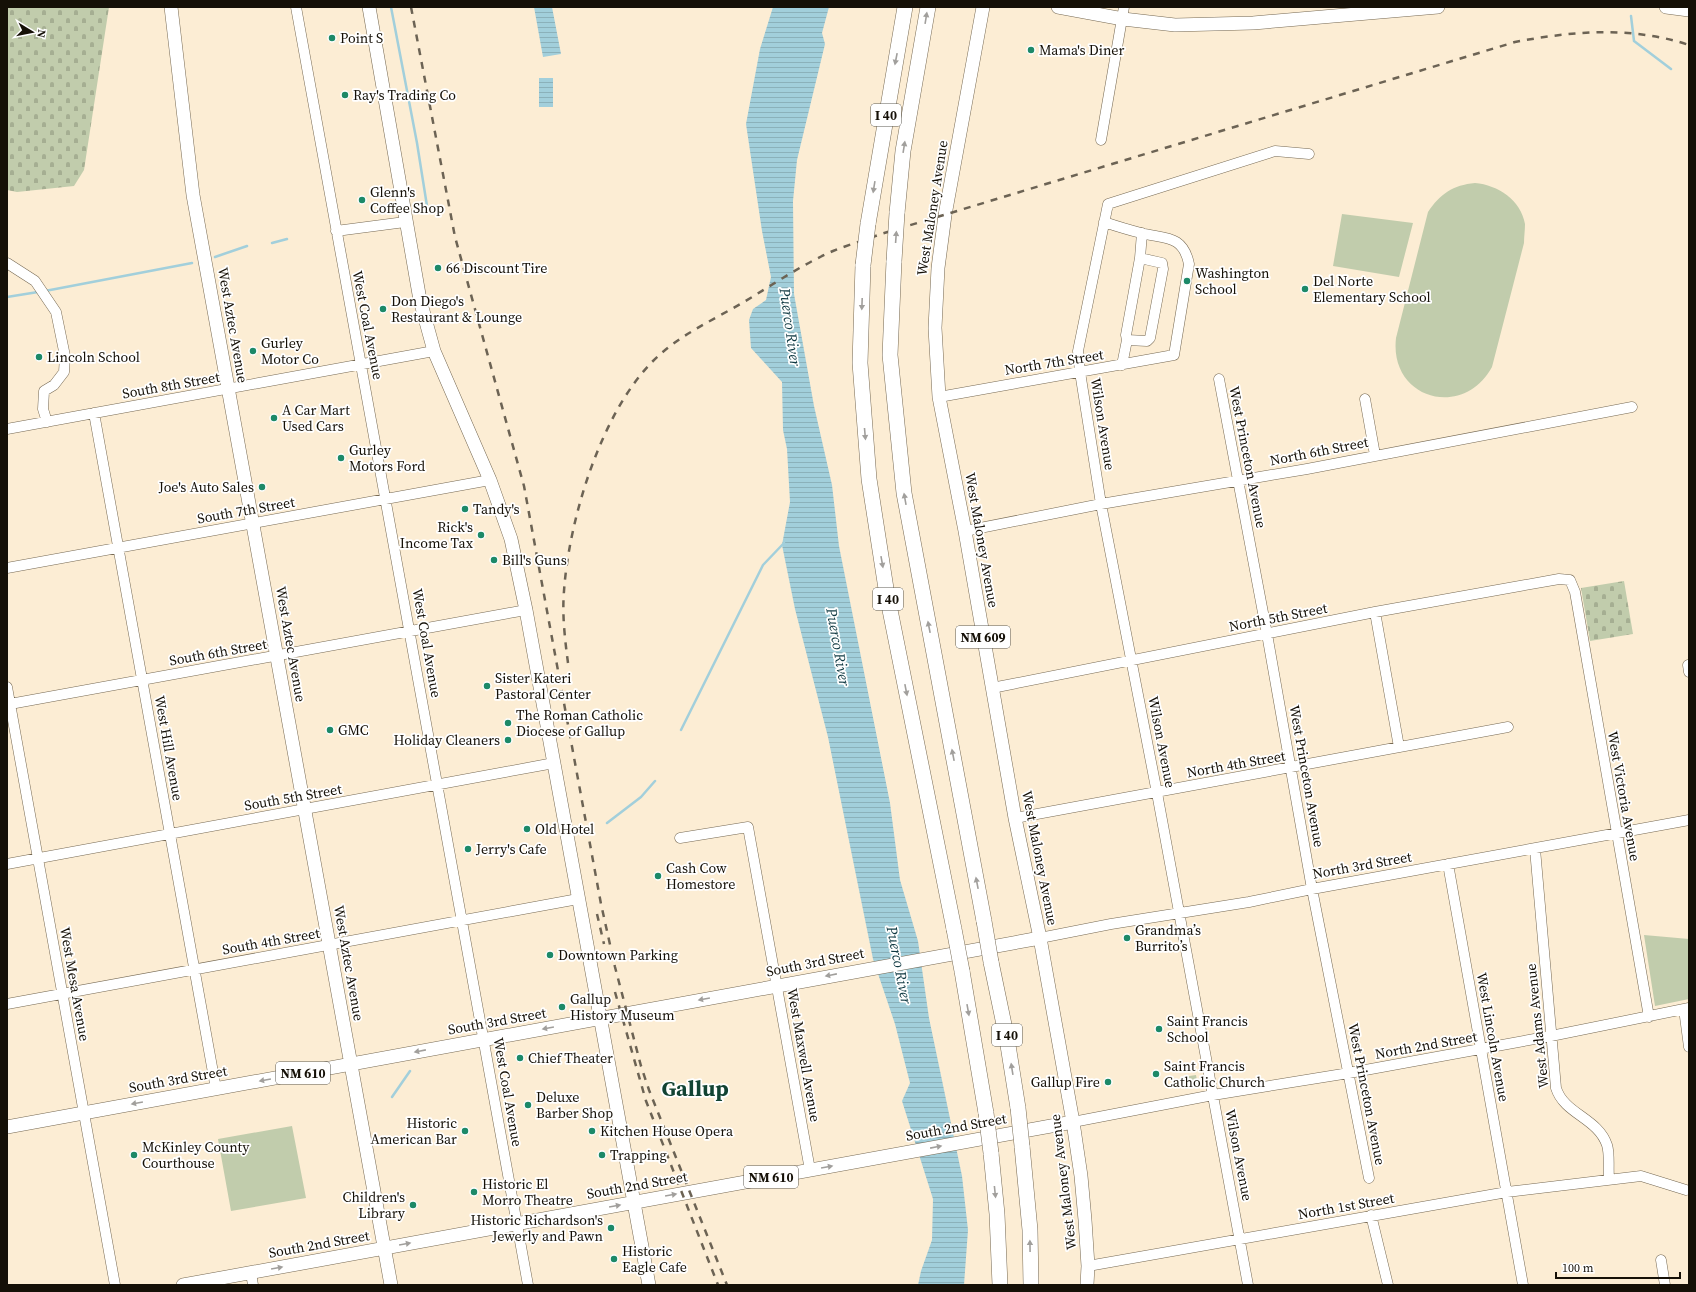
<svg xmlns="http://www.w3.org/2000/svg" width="1696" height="1292" font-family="'Source Serif 4',serif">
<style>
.cemetery{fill:url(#cemetery-stones)}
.green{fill:#c1ccac}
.water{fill:url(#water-rules)}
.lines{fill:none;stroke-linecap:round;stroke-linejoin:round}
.stream{stroke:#a2cfdb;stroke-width:2.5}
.minor-casing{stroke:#766953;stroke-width:11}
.major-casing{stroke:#766953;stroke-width:14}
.highway-casing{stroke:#766953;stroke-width:16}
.minor{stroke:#fff;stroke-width:10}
.major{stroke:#fff;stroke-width:13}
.highway{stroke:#fff;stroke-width:15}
.rail{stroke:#6c6354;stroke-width:2.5;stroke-dasharray:7 7;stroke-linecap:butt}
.highway-bridge-casing{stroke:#766953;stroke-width:16;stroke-linecap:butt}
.highway-bridge{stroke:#fff;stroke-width:15}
.oneway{fill:#a19f9c}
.poi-dot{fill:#1c8968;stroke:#fff;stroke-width:1.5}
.labels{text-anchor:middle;stroke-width:3.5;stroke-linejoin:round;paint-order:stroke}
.shield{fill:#fff;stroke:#5b5851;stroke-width:1}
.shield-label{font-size:13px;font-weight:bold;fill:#151007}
.poi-label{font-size:14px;fill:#151007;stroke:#fff;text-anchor:start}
.street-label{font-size:14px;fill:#151007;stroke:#fff}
.water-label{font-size:15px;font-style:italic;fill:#0f3942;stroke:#fff}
.town-label{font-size:22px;font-weight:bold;fill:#124333;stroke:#fff}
</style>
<defs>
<pattern id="cemetery-stones" width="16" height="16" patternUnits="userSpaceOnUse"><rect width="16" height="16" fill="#c1ccac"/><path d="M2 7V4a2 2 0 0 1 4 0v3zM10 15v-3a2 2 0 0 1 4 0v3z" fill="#a5ae92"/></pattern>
<pattern id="water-rules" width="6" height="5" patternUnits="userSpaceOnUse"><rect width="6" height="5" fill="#a2cfdb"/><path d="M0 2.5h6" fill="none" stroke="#8bb1ba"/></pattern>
</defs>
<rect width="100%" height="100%" fill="#fcedd4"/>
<path class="cemetery" d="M7 7H109L84 170 74 186 17 192 7 190Z
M1624 581 1633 634 1590 641 1581 588Z"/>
<path class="green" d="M1475 183C1498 185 1521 200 1525 224 1525 230 1524 237 1524 243L1492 367C1463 420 1389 399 1396 338L1428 212C1440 194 1453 185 1475 183Z
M1342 214 1413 223 1399 277 1333 266Z
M1644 935 1689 939V999L1655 1006Z
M1196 1075 1198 1086 1185 1089 1183 1077Z
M292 1126 306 1198 231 1211 218 1139Z"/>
<path class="water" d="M534 7H552L561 54 543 57Z
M773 7H829L822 33 825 44 797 160 793 201 794 294 814 406 832 485 839 546 890 803 900 880 918 941 929 1018 962 1176 968 1230 964 1285H918L921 1271 932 1240 933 1199 902 1101 910 1083 895 1024 873 959 828 737 795 609 782 545 790 502 787 449 783 430 782 382 751 348 749 320 753 309 766 300 771 277 762 231 746 124 760 49Z
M539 78H553V107H539Z"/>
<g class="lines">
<path class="stream" d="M391 7 417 143 427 206 423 212
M1631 16 1634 41 1671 69
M272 243 287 239
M215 257 247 246
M45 291 192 263
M7 297 38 292
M681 730 763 565 784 543
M607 823 641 797 655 781
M392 1097 410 1071"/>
<defs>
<path id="minor" d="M296 7 528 1285
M1101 140 1124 7
M336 231 405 222
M7 263 35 281 56 312 65 356 64 372 54 385 44 391 43 409 47 422
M1127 340 1147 341 1150 338 1163 269 1162 263 1140 258
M1122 365 1127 340 1126 335 1140 258 1142 233
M1219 379 1267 634 1312 889 1369 1178
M939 397 1174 355 1189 264C1183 234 1164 239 1141 233 1129 230 1116 226 1104 222
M1365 399 1375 455
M94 413 216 1089
M7 429 434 351
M965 531 1101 504 1307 469 1632 407
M7 568 490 480
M1375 612 1399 747
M1688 665 1689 672
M7 687 115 1285
M992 688 1375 612 1559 579 1570 580 1575 592 1649 1017
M10 704 526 610
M1015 818 1508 727
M680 838 748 827 810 1170
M1535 849 1556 1088C1564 1114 1598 1118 1607 1145 1610 1154 1608 1168 1609 1179
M7 864 554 763
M1448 864 1523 1285
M1040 938 1111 924 1249 902 1312 889 1689 820
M7 1004 578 899
M1684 1009 1689 1047
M1073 1122 1213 1095 1349 1073 1551 1036 1689 1008
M1371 1215 1388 1285
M1661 1260 1665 1285
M1088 1266 1507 1192 1641 1176 1686 1190
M251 1273 253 1285
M1248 1285 1157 793 1101 504 1080 372 1078 351 1108 204 1275 151 1309 154"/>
<path id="major" d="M171 7 193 195 391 1285
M369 7 420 300 434 351 490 480 511 539 526 610 649 1285
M983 7 945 215 938 268 935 328 939 397 965 531 1015 818 1040 938 1073 1122 1081 1176 1085 1220 1088 1266 1087 1285
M1058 7 1123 19 1175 25 1253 23 1438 7
M1666 7 1689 10
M7 1127 1040 938
M183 1285 1073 1122"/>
<path id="highway" d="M897 213 903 151 928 7
M868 224 905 7
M894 261 890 355 904 493 984 921
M863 265 860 363 869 479 887 595 954 929
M991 962 1007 1039 1018 1108
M962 971 986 1113
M1022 1146 1030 1230 1031 1285
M991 1153 997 1214 1000 1285"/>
</defs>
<use href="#minor" class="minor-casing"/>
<use href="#major" class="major-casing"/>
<use href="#highway" class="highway-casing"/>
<use href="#minor" class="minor"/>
<use href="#major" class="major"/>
<use href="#highway" class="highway"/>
<path class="rail" d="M411 7 455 237 524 486 601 904 615 967 641 1066 649 1090 727 1285
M568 663C565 640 562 615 564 591 569 519 601 413 653 361 675 339 701 326 728 311 763 292 796 267 833 251 848 245 865 240 881 234L1515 42C1573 31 1632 26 1689 45
M597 914 604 944
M615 992 646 1101 718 1285"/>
<defs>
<path id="highway-bridge" d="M894 261 897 213
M863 265 868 224
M984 921 991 962
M954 929 962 971
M1018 1108 1022 1146
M986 1113 991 1153"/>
</defs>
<use href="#highway-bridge" class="highway-bridge-casing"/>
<use href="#highway-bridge" class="highway-bridge"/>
</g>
<defs><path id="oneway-solid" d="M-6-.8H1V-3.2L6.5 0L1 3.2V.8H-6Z"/></defs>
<g class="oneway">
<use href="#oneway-solid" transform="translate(926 18) rotate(-81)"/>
<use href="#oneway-solid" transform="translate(896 59) rotate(101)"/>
<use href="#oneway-solid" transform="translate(904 147) rotate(-81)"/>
<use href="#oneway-solid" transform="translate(874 187) rotate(99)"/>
<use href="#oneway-solid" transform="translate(896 237) rotate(-86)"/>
<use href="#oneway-solid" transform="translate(862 304) rotate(92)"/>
<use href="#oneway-solid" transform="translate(865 434) rotate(85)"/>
<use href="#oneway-solid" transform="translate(905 499) rotate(-100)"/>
<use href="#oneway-solid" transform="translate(882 562) rotate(80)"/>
<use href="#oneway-solid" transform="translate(929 627) rotate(-101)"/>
<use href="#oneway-solid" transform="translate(906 690) rotate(79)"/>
<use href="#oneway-solid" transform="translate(953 755) rotate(-101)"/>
<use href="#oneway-solid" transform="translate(977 883) rotate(-101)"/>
<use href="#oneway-solid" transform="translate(831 975) rotate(169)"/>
<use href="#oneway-solid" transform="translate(704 999) rotate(170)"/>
<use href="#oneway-solid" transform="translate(968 1010) rotate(80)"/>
<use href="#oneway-solid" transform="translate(548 1028) rotate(170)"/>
<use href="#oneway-solid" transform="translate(420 1051) rotate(169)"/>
<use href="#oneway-solid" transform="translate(1012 1069) rotate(-99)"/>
<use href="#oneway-solid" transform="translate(265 1080) rotate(170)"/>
<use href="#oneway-solid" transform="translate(137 1103) rotate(170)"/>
<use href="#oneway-solid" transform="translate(936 1147) rotate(-11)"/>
<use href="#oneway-solid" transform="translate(827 1167) rotate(-10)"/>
<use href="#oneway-solid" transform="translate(995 1192) rotate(84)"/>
<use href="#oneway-solid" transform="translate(671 1195) rotate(-10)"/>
<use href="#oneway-solid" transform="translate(615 1206) rotate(-10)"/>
<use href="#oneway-solid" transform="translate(405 1244) rotate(-10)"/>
<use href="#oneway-solid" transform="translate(1030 1246) rotate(-91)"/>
<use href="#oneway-solid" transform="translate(277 1268) rotate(-10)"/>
</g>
<g class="poi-dot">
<circle cx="332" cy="38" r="4"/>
<circle cx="1031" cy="50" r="4"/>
<circle cx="345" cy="95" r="4"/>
<circle cx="362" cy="200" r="4"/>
<circle cx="438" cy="268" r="4"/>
<circle cx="1187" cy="281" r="4"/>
<circle cx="1305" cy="289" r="4"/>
<circle cx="383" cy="309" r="4"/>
<circle cx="253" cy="351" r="4"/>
<circle cx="39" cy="357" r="4"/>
<circle cx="274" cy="418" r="4"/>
<circle cx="341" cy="458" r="4"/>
<circle cx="262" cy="487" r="4"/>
<circle cx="465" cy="509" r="4"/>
<circle cx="481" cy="535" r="4"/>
<circle cx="494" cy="560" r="4"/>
<circle cx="487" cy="686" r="4"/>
<circle cx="508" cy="723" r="4"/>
<circle cx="330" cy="730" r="4"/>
<circle cx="508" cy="740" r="4"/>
<circle cx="527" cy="829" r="4"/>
<circle cx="468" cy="849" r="4"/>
<circle cx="658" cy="876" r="4"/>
<circle cx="1127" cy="938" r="4"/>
<circle cx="550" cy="955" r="4"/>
<circle cx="562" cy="1007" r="4"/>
<circle cx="1159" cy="1029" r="4"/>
<circle cx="520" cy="1058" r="4"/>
<circle cx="1156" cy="1074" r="4"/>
<circle cx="1108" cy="1082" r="4"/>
<circle cx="528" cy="1105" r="4"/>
<circle cx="465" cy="1131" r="4"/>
<circle cx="592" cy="1131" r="4"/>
<circle cx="134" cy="1155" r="4"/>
<circle cx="602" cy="1155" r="4"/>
<circle cx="474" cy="1192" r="4"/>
<circle cx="413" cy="1205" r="4"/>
<circle cx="611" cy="1228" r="4"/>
<circle cx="614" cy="1259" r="4"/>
</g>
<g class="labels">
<g class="shield">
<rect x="871" y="104" width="30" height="22" rx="3"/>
<rect x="873" y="588" width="30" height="22" rx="3"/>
<rect x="956" y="626" width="54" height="22" rx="3"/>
<rect x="992" y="1024" width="30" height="22" rx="3"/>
<rect x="276" y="1062" width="54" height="22" rx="3"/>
<rect x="744" y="1166" width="54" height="22" rx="3"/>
</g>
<g class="shield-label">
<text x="886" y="120">I 40</text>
<text x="888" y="604">I 40</text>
<text x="983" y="642">NM 609</text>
<text x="1007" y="1040">I 40</text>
<text x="303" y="1078">NM 610</text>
<text x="771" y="1182">NM 610</text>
</g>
<g class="poi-label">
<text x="340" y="43">Point S</text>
<text x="1039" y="55">Mama's Diner</text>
<text x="353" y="100">Ray's Trading Co</text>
<text x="370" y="197">Glenn's<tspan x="370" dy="16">Coffee Shop</tspan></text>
<text x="446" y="273">66 Discount Tire</text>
<text x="1195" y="278">Washington<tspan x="1195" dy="16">School</tspan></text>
<text x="1313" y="286">Del Norte<tspan x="1313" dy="16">Elementary School</tspan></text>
<text x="391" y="306">Don Diego's<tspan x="391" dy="16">Restaurant &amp; Lounge</tspan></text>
<text x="261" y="348">Gurley<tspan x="261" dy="16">Motor Co</tspan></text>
<text x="47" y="362">Lincoln School</text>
<text x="282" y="415">A Car Mart<tspan x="282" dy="16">Used Cars</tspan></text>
<text x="349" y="455">Gurley<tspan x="349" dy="16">Motors Ford</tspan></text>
<text x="254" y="492" text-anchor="end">Joe's Auto Sales</text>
<text x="473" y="514">Tandy's</text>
<text x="473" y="532" text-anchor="end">Rick's<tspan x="473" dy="16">Income Tax</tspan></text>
<text x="502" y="565">Bill's Guns</text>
<text x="495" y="683">Sister Kateri<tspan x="495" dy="16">Pastoral Center</tspan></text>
<text x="516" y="720">The Roman Catholic<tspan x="516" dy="16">Diocese of Gallup</tspan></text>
<text x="338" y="735">GMC</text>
<text x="500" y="745" text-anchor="end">Holiday Cleaners</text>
<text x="535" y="834">Old Hotel</text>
<text x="476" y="854">Jerry's Cafe</text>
<text x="666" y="873">Cash Cow<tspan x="666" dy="16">Homestore</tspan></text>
<text x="1135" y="935">Grandma’s<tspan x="1135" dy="16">Burrito’s</tspan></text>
<text x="558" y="960">Downtown Parking</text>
<text x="570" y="1004">Gallup<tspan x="570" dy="16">History Museum</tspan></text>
<text x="1167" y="1026">Saint Francis<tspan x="1167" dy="16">School</tspan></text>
<text x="528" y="1063">Chief Theater</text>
<text x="1164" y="1071">Saint Francis<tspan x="1164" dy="16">Catholic Church</tspan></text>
<text x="1100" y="1087" text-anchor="end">Gallup Fire</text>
<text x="536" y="1102">Deluxe<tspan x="536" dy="16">Barber Shop</tspan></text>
<text x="457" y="1128" text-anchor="end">Historic<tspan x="457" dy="16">American Bar</tspan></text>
<text x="600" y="1136">Kitchen House Opera</text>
<text x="142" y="1152">McKinley County<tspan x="142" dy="16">Courthouse</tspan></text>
<text x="610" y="1160">Trapping</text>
<text x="482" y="1189">Historic El<tspan x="482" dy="16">Morro Theatre</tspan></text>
<text x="405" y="1202" text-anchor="end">Children's<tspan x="405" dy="16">Library</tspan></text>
<text x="603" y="1225" text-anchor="end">Historic Richardson's<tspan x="603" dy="16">Jewerly and Pawn</tspan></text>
<text x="622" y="1256">Historic<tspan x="622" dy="16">Eagle Cafe</tspan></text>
</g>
<g class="street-label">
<text transform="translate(932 208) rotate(-81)" y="5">West Maloney Avenue</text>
<text transform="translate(233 325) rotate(80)" y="5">West Aztec Avenue</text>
<text transform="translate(368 325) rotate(79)" y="5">West Coal Avenue</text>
<text transform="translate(1054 362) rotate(-9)" y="5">North 7th Street</text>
<text transform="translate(171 385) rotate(-10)" y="5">South 8th Street</text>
<text transform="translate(1103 424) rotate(81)" y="5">Wilson Avenue</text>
<text transform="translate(1319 451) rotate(-11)" y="5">North 6th Street</text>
<text transform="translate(1248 457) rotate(79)" y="5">West Princeton Avenue</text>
<text transform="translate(246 510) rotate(-10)" y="5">South 7th Street</text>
<text transform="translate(982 540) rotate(80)" y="5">West Maloney Avenue</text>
<text transform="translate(1278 617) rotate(-11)" y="5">North 5th Street</text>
<text transform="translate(427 643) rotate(80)" y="5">West Coal Avenue</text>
<text transform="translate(291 644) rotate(80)" y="5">West Aztec Avenue</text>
<text transform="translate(218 652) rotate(-10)" y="5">South 6th Street</text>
<text transform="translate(1162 742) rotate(79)" y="5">Wilson Avenue</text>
<text transform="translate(169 748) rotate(80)" y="5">West Hill Avenue</text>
<text transform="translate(1236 764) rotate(-10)" y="5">North 4th Street</text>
<text transform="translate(1307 776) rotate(80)" y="5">West Princeton Avenue</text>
<text transform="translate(1624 796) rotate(80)" y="5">West Victoria Avenue</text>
<text transform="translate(293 797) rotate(-10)" y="5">South 5th Street</text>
<text transform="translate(1040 858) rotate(79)" y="5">West Maloney Avenue</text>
<text transform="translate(1362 865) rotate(-10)" y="5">North 3rd Street</text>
<text transform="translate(271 941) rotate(-10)" y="5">South 4th Street</text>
<text transform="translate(815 962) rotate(-11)" y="5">South 3rd Street</text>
<text transform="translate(349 963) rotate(80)" y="5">West Aztec Avenue</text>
<text transform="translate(75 984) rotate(80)" y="5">West Mesa Avenue</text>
<text transform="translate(497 1021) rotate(-10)" y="5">South 3rd Street</text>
<text transform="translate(1537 1026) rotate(-96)" y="5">West Adams Avenue</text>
<text transform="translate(1493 1037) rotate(80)" y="5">West Lincoln Avenue</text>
<text transform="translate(1426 1045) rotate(-10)" y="5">North 2nd Street</text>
<text transform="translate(804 1055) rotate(80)" y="5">West Maxwell Avenue</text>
<text transform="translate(178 1079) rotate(-10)" y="5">South 3rd Street</text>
<text transform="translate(508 1092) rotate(80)" y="5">West Coal Avenue</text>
<text transform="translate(1367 1094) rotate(79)" y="5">West Princeton Avenue</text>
<text transform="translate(956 1127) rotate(-10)" y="5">South 2nd Street</text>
<text transform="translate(1239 1155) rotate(79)" y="5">Wilson Avenue</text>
<text transform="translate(1063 1182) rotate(-97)" y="5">West Maloney Avenue</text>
<text transform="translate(637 1185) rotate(-10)" y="5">South 2nd Street</text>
<text transform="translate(1346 1206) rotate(-10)" y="5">North 1st Street</text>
<text transform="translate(319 1244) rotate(-10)" y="5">South 2nd Street</text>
</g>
<g class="water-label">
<text transform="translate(790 327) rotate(82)" y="5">Puerco River</text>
<text transform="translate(838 647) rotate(80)" y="5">Puerco River</text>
<text transform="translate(899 965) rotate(79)" y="5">Puerco River</text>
</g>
<g class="town-label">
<text x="695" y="1096">Gallup</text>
</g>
</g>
<rect width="1696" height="1292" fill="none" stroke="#151007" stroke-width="16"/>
<g transform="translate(32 32) rotate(100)" stroke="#ffffff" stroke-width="3" paint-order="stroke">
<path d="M0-3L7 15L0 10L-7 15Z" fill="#151007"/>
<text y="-6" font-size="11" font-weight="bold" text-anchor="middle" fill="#151007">N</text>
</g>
<path d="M1556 1272v6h124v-6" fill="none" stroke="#151007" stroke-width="2"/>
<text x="1562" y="1272" font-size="12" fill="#151007" stroke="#ffffff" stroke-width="3" paint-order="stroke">100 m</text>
</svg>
